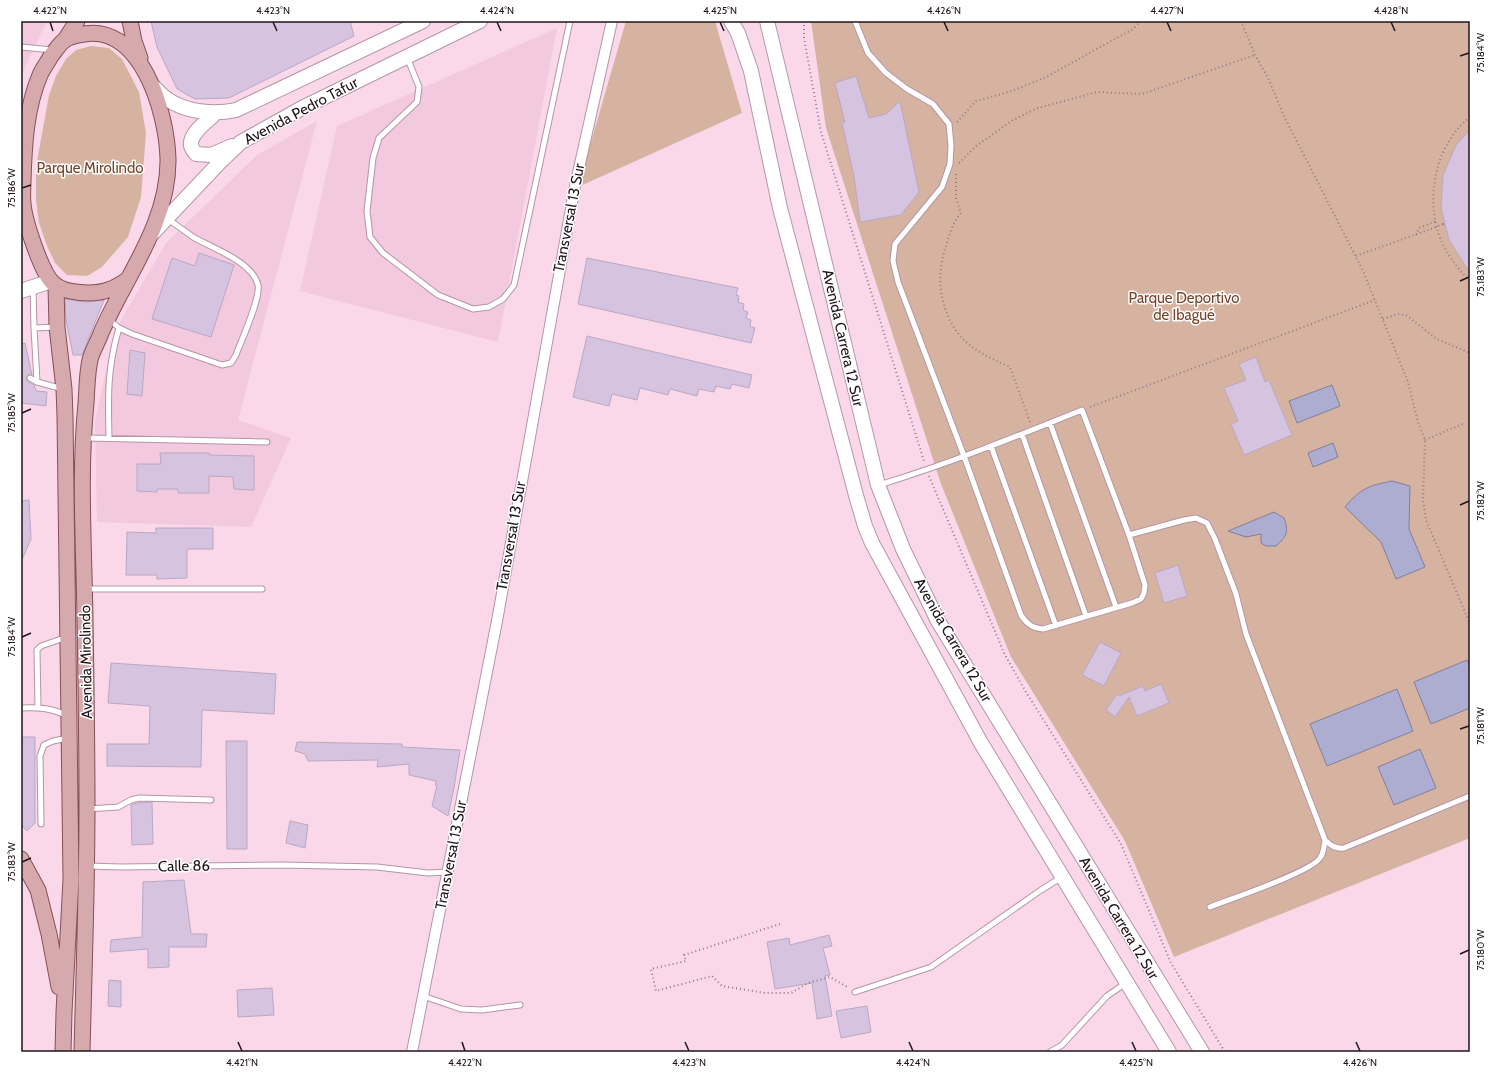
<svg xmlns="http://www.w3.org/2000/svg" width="1491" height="1073" font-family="Cabin,sans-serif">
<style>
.built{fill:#f2c9de}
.green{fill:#d6b2a1}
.water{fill:#acadd0;stroke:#827f9a}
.building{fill:#d5c3df;stroke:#baa8c3}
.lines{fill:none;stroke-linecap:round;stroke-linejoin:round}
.lane-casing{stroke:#b595a6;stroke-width:7}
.street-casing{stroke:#b595a6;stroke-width:12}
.secondary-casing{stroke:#b595a6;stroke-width:16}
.primary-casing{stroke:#855055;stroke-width:17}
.path{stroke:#927b87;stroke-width:2;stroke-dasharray:1 3;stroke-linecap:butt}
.lane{stroke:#fff;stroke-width:5}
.street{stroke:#fff;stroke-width:10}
.secondary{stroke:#fff;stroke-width:14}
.primary{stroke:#d6a9ac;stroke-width:15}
.path-bridge{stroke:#927b87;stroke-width:2;stroke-dasharray:1 3;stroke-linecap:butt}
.ticks{fill:none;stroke:#21151b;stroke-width:1.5}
.labels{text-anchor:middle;stroke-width:3;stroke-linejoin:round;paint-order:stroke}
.street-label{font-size:15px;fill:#21151b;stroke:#fff}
.park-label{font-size:15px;fill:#76442a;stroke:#fff}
.neatline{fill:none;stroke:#21151b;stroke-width:1.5}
.ticks-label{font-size:10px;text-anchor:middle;fill:#21151b}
</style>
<rect width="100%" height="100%" fill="#fad8ea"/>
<path class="built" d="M21 21H48L41 33 21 76Z
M557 28 498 342 300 291 337 126Z
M317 121 238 420 291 438 251 527 97 522 95 421 114 332 166 243 257 155Z"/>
<path class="green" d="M626 21H715L742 113 578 187Z
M811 21H1470V838L1174 957 1125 841 1011 657 941 484 826 128Z
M91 46 109 48 122 59 139 92 146 133 141 197 128 237 102 267 87 276 67 275 55 263 47 246 39 223 36 200V167L49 95 56 76 66 59 76 50Z"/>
<path class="water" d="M1332 385 1340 406 1297 423 1289 401Z
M1333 443 1338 457 1313 467 1308 453Z
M1392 481 1410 486 1409 529 1425 567 1396 579 1381 542 1345 507C1361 488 1368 486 1392 481Z
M1274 512 1284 518C1289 532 1287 536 1276 546H1266L1261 543V534L1246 537 1228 531Z
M1467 660 1470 667V708L1431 724 1414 682Z
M1397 689 1413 731 1327 766 1310 724Z
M1420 749 1436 788 1394 805 1378 767Z"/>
<path class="building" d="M151 21H350L354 36 229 98 195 99 177 89 157 47Z
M856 76 869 118 886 114 900 101 919 192 901 215 860 222 854 176 842 123 845 122 835 83Z
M1470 130V273L1449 240 1441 208 1443 175 1456 145Z
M199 253 234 265 211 337 152 319 172 258 195 266Z
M587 258 738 288 736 295 739 296 738 302 744 304 743 310 748 312 746 318 751 320 750 326 755 328 751 343 578 304Z
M65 299 85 302 104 300 82 355H73L66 320Z
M587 336 752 375 749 388 732 384 730 389 716 386 714 392 699 389 697 396 670 389 668 395 640 388 637 400 612 394 609 406 573 397Z
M25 343 32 375H28L26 380 34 385 36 391 47 392 46 406 21 403V344Z
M130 350 145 353 142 396 127 394Z
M1256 357 1265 382 1269 380 1292 435 1244 455 1231 424 1238 421 1224 388 1246 380 1239 364Z
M160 453H209V455L254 456V490L234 489 233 477 209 476V493H178V489H157V492L137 491V464H161Z
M29 500 31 539 21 562V501Z
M156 528H213V549H187V578L157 579V575H126L127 532 156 533Z
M1178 565 1187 596 1164 603 1155 573Z
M1100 642 1121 653 1104 686 1082 675Z
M111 663 276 674 274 714 202 710 201 767 107 766V744H149L150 706 108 703Z
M1161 684 1169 703 1137 716 1129 697 1115 717 1106 710 1117 694 1119 696 1143 686 1145 691Z
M21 737H35V823L27 831 21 825Z
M226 741H247V849H227Z
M297 742 402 744V747L460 750 454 788 448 816 432 806 437 785H435L436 781 409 775V764L377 767 378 760 308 761 305 754 295 751Z
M152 802 153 844 132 845 131 805 137 803Z
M290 821 308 825 305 848 286 843Z
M184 880 191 934H207L206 947H169V967L148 968V949L110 952 111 940 142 937 143 882Z
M829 935 832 946 823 948 830 975 825 976 832 1016 817 1019 812 983 775 989 767 942 789 938 790 945Z
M109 980 121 981V1007L108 1006Z
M272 988 274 1015 238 1017 237 990Z
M867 1006 871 1032 841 1038 836 1011Z"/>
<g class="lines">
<defs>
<path id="lane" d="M855 21 868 53 886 73 907 89 933 104 949 124 951 145 950 164 942 187 895 244 893 261 898 282 964 456 1021 615C1027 624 1032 628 1043 629L1132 603 1141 599 1144 593 1145 585 1129 535 1082 410C1015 437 948 464 879 485
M21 47 53 50
M407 57 419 87 417 102 379 138 373 158 367 211 370 237 383 253 438 295 473 309 489 307 503 299 514 285 570 21
M33 287 34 328
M110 320 119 328 132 334 222 365 231 363 236 355C241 341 261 298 258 285 253 262 212 248 193 237 185 231 176 225 168 219
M30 378 37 382 63 389
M37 382 34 328 56 327
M1050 423 1116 607
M1022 434 1086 616
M86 438 267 442
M109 438C108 398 107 368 119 328
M991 446 1056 626
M1129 535 1184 520 1196 518 1207 523 1215 539 1236 594 1246 634 1325 840C1331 846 1336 849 1344 848L1470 796
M86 589H262
M38 707 37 650 41 646 67 637
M21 708C38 707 51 708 66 715
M88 809 118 807 131 800 139 798 211 800
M41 824 40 756 44 745 53 741 68 738
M87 866 122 867 282 865 377 867 428 873 447 872
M1210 907C1230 899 1311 872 1320 858 1324 853 1324 846 1325 840
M855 992 931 967 1041 890 1062 877
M423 996 461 1009 482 1010 520 1005
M1050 1052 1062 1045 1107 996 1126 983"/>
<path id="street" d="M412 1052 497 621 575 186 612 21"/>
<path id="secondary" d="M731 21 738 33 751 71 780 208 857 499 865 526 872 543 981 743 1169 1052
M767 21 878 485 903 549 938 621 1202 1052
M151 84C156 89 161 95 167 99 185 112 214 115 236 110L423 21
M217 112C209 120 193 130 191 142 190 147 193 150 196 154L211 155 232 146
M150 236 220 162 241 142 302 108 480 21
M21 291 51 281"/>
<path id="primary" d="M130 21 134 41 140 58
M65 40 77 21
M56 286 57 327 64 389 65 416 71 879 64 1012 63 1052
M21 859 38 890 49 934 59 987
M82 1052C84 970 87 888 87 807 87 744 86 682 85 619 84 547 79 474 86 403 87 389 87 373 90 360 92 351 98 342 101 333 125 277 169 223 168 159 167 114 141 19 79 35 74 36 69 37 65 40 60 43 55 51 51 56 48 62 43 68 40 75 26 108 24 146 23 181 23 188 22 196 23 203 24 219 41 272 53 283 64 294 94 295 108 290 115 288 121 284 127 280"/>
</defs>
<use href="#lane" class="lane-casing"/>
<use href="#street" class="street-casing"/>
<use href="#secondary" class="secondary-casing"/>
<use href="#primary" class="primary-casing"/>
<path class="path" d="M804 21V38L821 132 924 461
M1241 21 1255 55 1269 80 1284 116 1363 271 1408 382 1418 422 1425 440 1423 499 1426 520 1470 624
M1470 117C1437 143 1426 193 1438 232 1444 252 1457 267 1470 282
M957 122 976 101 1012 91 1046 77 1133 29 1141 21
M959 163 976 146 1013 120 1038 108 1097 92 1142 94 1255 55
M956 174V199L961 213C952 223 949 237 945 249 935 280 941 318 965 341 978 353 994 360 1010 367L1030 422
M1443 224 1445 223
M1416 235 1419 228 1436 221
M1356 256 1431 229
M1383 319 1398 314 1406 315 1437 339 1470 353
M1090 407 1375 300
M1425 440 1465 423
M929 476 1005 655 1026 692 1121 844 1171 963 1225 1052
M780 924 684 955 686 961 651 969 656 991 712 976 722 986 765 993H791L808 983 830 977 849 988"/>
<use href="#lane" class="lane"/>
<use href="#street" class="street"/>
<use href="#secondary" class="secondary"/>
<use href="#primary" class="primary"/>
<path class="path-bridge" d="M1431 229 1443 224"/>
</g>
<path class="ticks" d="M50 22 53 31M273 22 277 31M497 22 501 31M720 22 724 31M944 22 948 31M1167 22 1171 31M1391 22 1395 31M1460 56 1469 53M22 188 31 185M1460 281 1469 277M22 413 31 409M1460 505 1469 501M22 637 31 633M1460 729 1469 726M22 862 31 858M1460 954 1469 950M238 1042 242 1051M462 1042 465 1051M685 1042 689 1051M909 1042 913 1051M1132 1042 1136 1051M1356 1042 1360 1051"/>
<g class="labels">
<g class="street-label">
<text transform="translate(301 111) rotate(-28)" y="5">Avenida Pedro Tafur</text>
<text transform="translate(569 218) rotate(-79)" y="5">Transversal 13 Sur</text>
<text transform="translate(843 338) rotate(77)" y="5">Avenida Carrera 12 Sur</text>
<text transform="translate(511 536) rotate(-80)" y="5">Transversal 13 Sur</text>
<text transform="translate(953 640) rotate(60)" y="5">Avenida Carrera 12 Sur</text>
<text transform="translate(86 662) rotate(-91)" y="5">Avenida Mirolindo</text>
<text transform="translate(451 855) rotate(-79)" y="5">Transversal 13 Sur</text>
<text transform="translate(184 866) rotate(-1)" y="5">Calle 86</text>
<text transform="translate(1119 918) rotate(59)" y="5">Avenida Carrera 12 Sur</text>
</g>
<g class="park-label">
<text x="90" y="173">Parque Mirolindo</text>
<text x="1184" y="303">Parque Deportivo<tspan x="1184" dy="17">de Ibagué</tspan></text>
</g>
</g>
<rect width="1491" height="1073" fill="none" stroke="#ffffff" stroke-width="44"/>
<rect x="22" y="22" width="1447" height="1029" class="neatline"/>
<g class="ticks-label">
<text x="50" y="14">4.422°N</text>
<text x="273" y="14">4.423°N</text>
<text x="497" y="14">4.424°N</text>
<text x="720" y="14">4.425°N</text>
<text x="944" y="14">4.426°N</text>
<text x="1167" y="14">4.427°N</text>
<text x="1391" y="14">4.428°N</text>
<text transform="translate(1480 53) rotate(-90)" y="4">75.184°W</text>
<text transform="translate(11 188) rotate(-90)" y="4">75.186°W</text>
<text transform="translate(1480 277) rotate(-90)" y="4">75.183°W</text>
<text transform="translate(11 413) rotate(-90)" y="4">75.185°W</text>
<text transform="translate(1480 501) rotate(-90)" y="4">75.182°W</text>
<text transform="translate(11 637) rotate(-90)" y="4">75.184°W</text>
<text transform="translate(1480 726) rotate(-90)" y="4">75.181°W</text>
<text transform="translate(11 862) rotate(-90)" y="4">75.183°W</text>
<text transform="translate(1480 950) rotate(-90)" y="4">75.180°W</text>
<text x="242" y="1066">4.421°N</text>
<text x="465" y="1066">4.422°N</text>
<text x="689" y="1066">4.423°N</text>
<text x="913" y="1066">4.424°N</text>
<text x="1136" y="1066">4.425°N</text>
<text x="1360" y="1066">4.426°N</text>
</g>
</svg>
